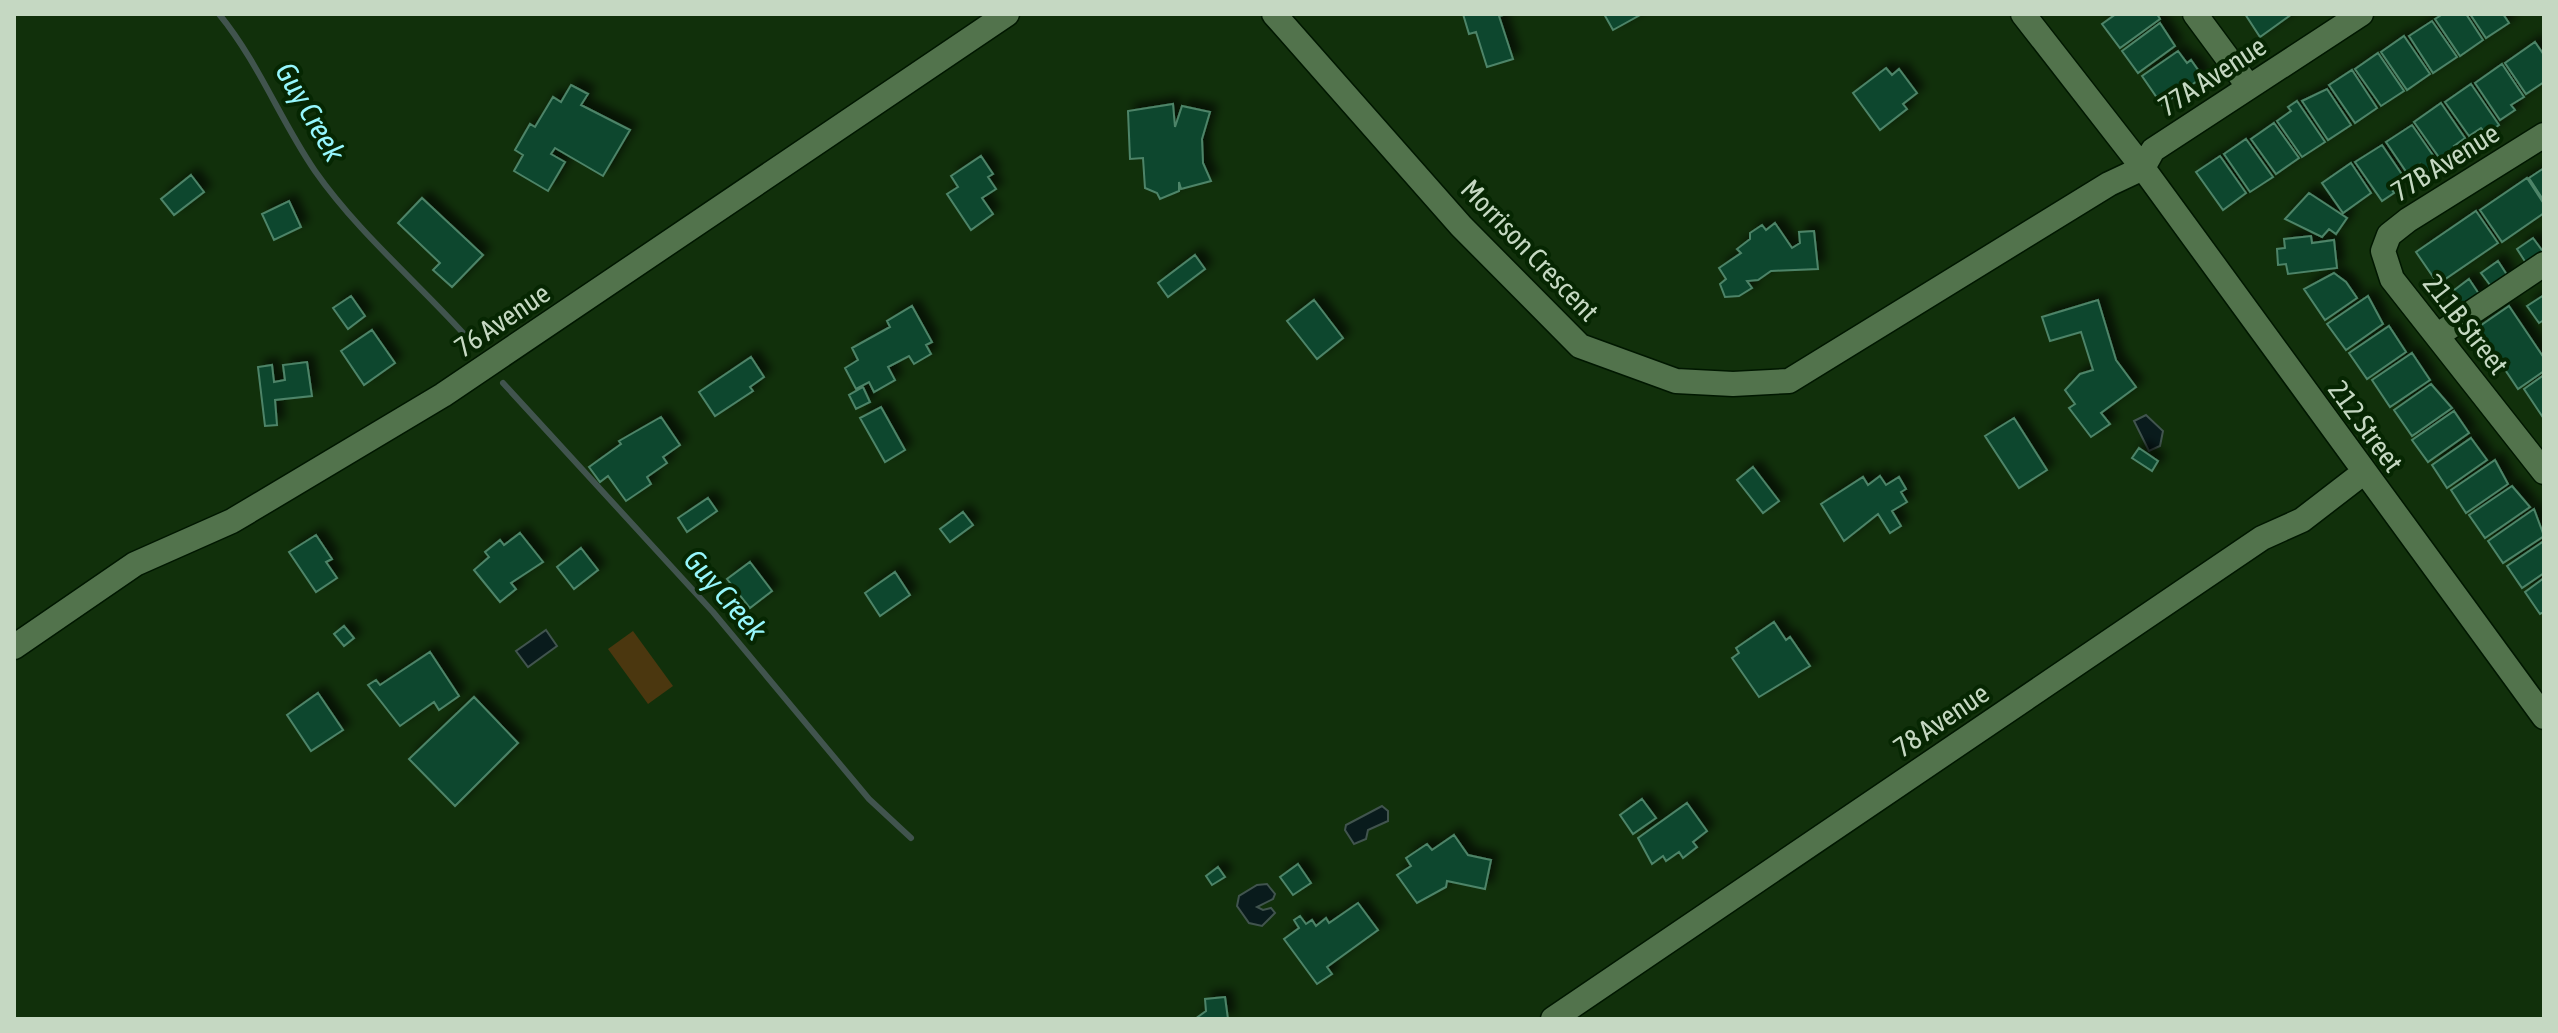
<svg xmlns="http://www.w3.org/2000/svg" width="2558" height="1033" font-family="'Asap Condensed',sans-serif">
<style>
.green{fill:#4b370f}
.water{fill:#091b1c;stroke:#41544e;stroke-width:2}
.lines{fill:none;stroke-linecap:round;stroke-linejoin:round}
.stream{stroke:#41544e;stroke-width:6}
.building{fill:#0c472f;stroke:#4e8468;stroke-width:2;filter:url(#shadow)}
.minor-casing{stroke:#001700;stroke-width:27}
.minor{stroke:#52734c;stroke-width:24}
.labels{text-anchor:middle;stroke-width:8;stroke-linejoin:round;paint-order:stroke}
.street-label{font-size:28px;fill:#c5d8c2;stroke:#062602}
.water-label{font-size:30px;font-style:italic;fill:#96f6fc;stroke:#062602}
</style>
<defs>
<filter id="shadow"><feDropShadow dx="7" dy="-7" stdDeviation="4" flood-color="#0009"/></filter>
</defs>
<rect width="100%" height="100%" fill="#11300b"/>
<path class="green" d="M633 631 673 686 648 704 608 649Z"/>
<path class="water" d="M2146 415 2163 431 2160 446 2149 451 2134 421Z
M546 630 557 646 528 667 516 651Z
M1382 806 1388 811V821L1368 830 1366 839 1354 844 1345 830 1346 825Z
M1267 884 1275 894 1273 899 1257 907 1263 910 1271 908 1275 913 1262 926 1249 923 1237 906 1239 896 1257 885Z"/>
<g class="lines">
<path class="stream" d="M219 14C259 63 280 120 315 171 357 231 415 280 464 334
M503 383 713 612 869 799 911 838"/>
</g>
<path class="building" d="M1463 14H1507L1499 16 1513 59 1487 67 1476 32 1469 34Z
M1604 14H1639L1640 15 1613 30Z
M2116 14H2157L2160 19 2120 48 2102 24Z
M2245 14H2292L2260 37Z
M2443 14H2466L2483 40 2460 56 2435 19Z
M2470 14H2503L2509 23 2486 38Z
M2432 21 2457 57 2433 73 2409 36Z
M2160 23 2175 46 2138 73 2122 51Z
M2404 36 2430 74 2407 90 2381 52Z
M2535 42 2544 55V82L2526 94 2505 63Z
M2178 51 2187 63 2191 60 2203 77 2162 105 2142 76Z
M2378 53 2404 91 2381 106 2355 69Z
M2502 64 2524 97 2511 105 2515 110 2500 120 2475 83Z
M1886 68 1892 75 1899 69 1917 93 1903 104 1907 109 1880 130 1853 93Z
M2352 70 2377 108 2355 123 2329 85Z
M2471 84 2499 125 2486 134 2481 128 2469 136 2445 102Z
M571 85 588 94 581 105 630 130 603 176 555 148 551 154 565 162 548 191 514 171 523 155 515 150 530 124 535 127 553 97 561 102Z
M2327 89 2351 125 2328 140 2302 101Z
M2297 101 2325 142 2302 157 2277 121 2291 111 2288 107Z
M2441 103 2465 138 2454 146 2458 152 2443 163 2414 122Z
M1173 104 1175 127 1182 106 1210 112 1202 139 1203 163 1211 181 1181 189 1179 182V191L1160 199 1157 193 1145 188 1143 158 1130 159 1128 111Z
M2274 123 2299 158 2276 174 2251 139Z
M2412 125 2439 164 2426 173 2420 164 2407 173 2386 142Z
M2246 139 2273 177 2250 192 2224 154Z
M2382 145 2403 176 2389 185 2394 193 2382 201 2355 162Z
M981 156 993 174 988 177 996 189 982 198 993 214 971 230 947 194 958 187 951 176Z
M2220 156 2246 193 2223 210 2196 172Z
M2351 163 2371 193 2343 213 2322 183Z
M2544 168V201L2529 178Z
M191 175 204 192 174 215 161 199Z
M2527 178 2544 204V213L2502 242 2480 210Z
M2309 193 2347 218 2336 234 2329 229 2322 237 2285 219Z
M422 198 483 255 452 287 433 270 440 263 398 223Z
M289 201 301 227 274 240 262 214Z
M2476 211 2498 243 2438 284 2416 252Z
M1775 223 1792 248 1800 243 1799 232 1814 231 1818 269 1771 271 1758 280 1747 281 1752 288 1739 296 1725 297 1720 284 1726 279 1719 268 1741 253 1737 249 1750 239V233L1762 225 1766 230Z
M2311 236 2312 243 2334 240 2337 268 2288 274 2286 264 2278 265 2277 249 2285 248 2284 239Z
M2533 238 2544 253 2528 266 2517 249Z
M1195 255 1205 269 1168 297 1158 283Z
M2498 261 2509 278 2493 289 2481 273Z
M2334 273 2346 282 2357 298 2325 320 2304 289Z
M2469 279 2481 297 2464 308 2453 291Z
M2544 295V320L2539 323 2527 306Z
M351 296 365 316 348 329 333 308Z
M2368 296 2383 324 2346 350 2327 324Z
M1314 300 1343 338 1317 359 1287 321Z
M2098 300 2116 360 2136 387 2101 413 2110 424 2091 437 2069 408 2075 404 2065 390 2080 374 2093 370 2081 332 2050 341 2042 317Z
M912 306 932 342 926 345 931 354 914 364 909 356 888 367 895 380 874 392 869 382 856 389 845 368 858 360 852 348 890 327 887 321Z
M2509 306 2544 358V371L2518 389 2477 328Z
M2389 326 2406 352 2367 379 2349 353Z
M372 330 395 363 364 385 341 351Z
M2412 353 2430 380 2390 407 2372 380Z
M751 357 764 377 750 387 753 391 715 416 699 392Z
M307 362 312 396 275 400 277 425 265 426 258 367 272 365 274 382 285 380 283 365Z
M2544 375V419L2524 389Z
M2431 384 2452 408 2412 436 2394 410Z
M863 387 870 402 856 409 849 395Z
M881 407 905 450 885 462 860 418Z
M2454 411 2469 433 2428 462 2412 440Z
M661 417 680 445 663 457 667 463 647 477 651 484 626 501 608 476 600 482 589 467 621 444 619 441Z
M2014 418 2047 470 2019 488 1985 436Z
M2471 438 2487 460 2447 488 2432 465Z
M2139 448 2158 461 2152 471 2132 458Z
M2495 460 2508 484 2466 513 2451 490Z
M1753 467 1779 501 1763 513 1737 480Z
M1880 476 1886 485 1899 477 1906 489 1901 492 1907 502 1892 511 1901 526 1890 533 1878 514 1844 541 1821 504 1863 477 1868 485Z
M2512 486 2530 507 2485 538 2469 515Z
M708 498 717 511 687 532 678 518Z
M2534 509 2544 536 2503 563 2488 541Z
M963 512 973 525 950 542 940 529Z
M520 533 543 562 511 583 516 589 500 602 474 570 489 557 485 552 500 540 504 545Z
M316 535 332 559 326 562 337 578 316 592 289 552Z
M2544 541V573L2522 588 2507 566Z
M581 548 598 570 574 589 557 567Z
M750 562 772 591 750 608 727 579Z
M895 572 910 595 880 616 865 593Z
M2544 578V612L2540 614 2525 592Z
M1774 622 1786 640 1790 637 1810 666 1759 697 1732 658 1739 653 1736 648Z
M344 626 354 638 344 646 334 634Z
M430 652 459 696 439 710 434 702 400 726 368 685 376 680 380 685Z
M318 693 343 730 311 751 287 715Z
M474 697 518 743 455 806 409 759Z
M1642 799 1656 818 1633 834 1620 815Z
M1687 803 1707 831 1693 842 1697 847 1683 858 1679 852 1666 861 1663 856 1652 864 1638 838Z
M1454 835 1468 855 1491 860 1485 889 1447 881 1446 887 1417 903 1397 875 1411 866 1406 858 1427 844 1432 850Z
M1298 864 1311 883 1293 895 1280 877Z
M1218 867 1225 877 1212 885 1206 876Z
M1358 903 1378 930 1327 967 1332 974 1317 984 1284 939 1299 928 1294 920 1300 916 1306 924 1312 920 1316 926 1326 918 1329 923Z
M1225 997 1228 1019H1195L1206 1011 1205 999Z"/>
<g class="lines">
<defs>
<path id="minor" d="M1274 14 1461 226 1580 346 1676 381 1733 384 1789 381 2109 184 2143 168
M2023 14 2143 168 2544 717
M2195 14 2249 87
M2544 135 2408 220 2389 235 2383 251 2392 279 2544 472
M2143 168 2153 150 2361 14
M2438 335 2544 264
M14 647 135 564 232 521 443 395 1007 14
M1553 1019 2262 538 2302 520 2363 473"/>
</defs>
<use href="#minor" class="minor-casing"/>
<use href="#minor" class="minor"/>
</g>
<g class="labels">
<g class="street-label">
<text transform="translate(2212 76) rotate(-33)" y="10">77A Avenue</text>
<text transform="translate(2445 162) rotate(-32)" y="10">77B Avenue</text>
<text transform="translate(1530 250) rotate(46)" y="10">Morrison Crescent</text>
<text transform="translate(502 320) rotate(-34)" y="10">76 Avenue</text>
<text transform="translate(2466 324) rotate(52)" y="10">211B Street</text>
<text transform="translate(2366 426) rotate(54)" y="10">212 Street</text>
<text transform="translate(1941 720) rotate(-34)" y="10">78 Avenue</text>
</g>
<g class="water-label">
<text transform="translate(310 112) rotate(60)" y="10">Guy Creek</text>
<text transform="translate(725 595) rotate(49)" y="10">Guy Creek</text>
</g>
</g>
<rect width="2558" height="1033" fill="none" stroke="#c5d8c2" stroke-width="32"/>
</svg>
